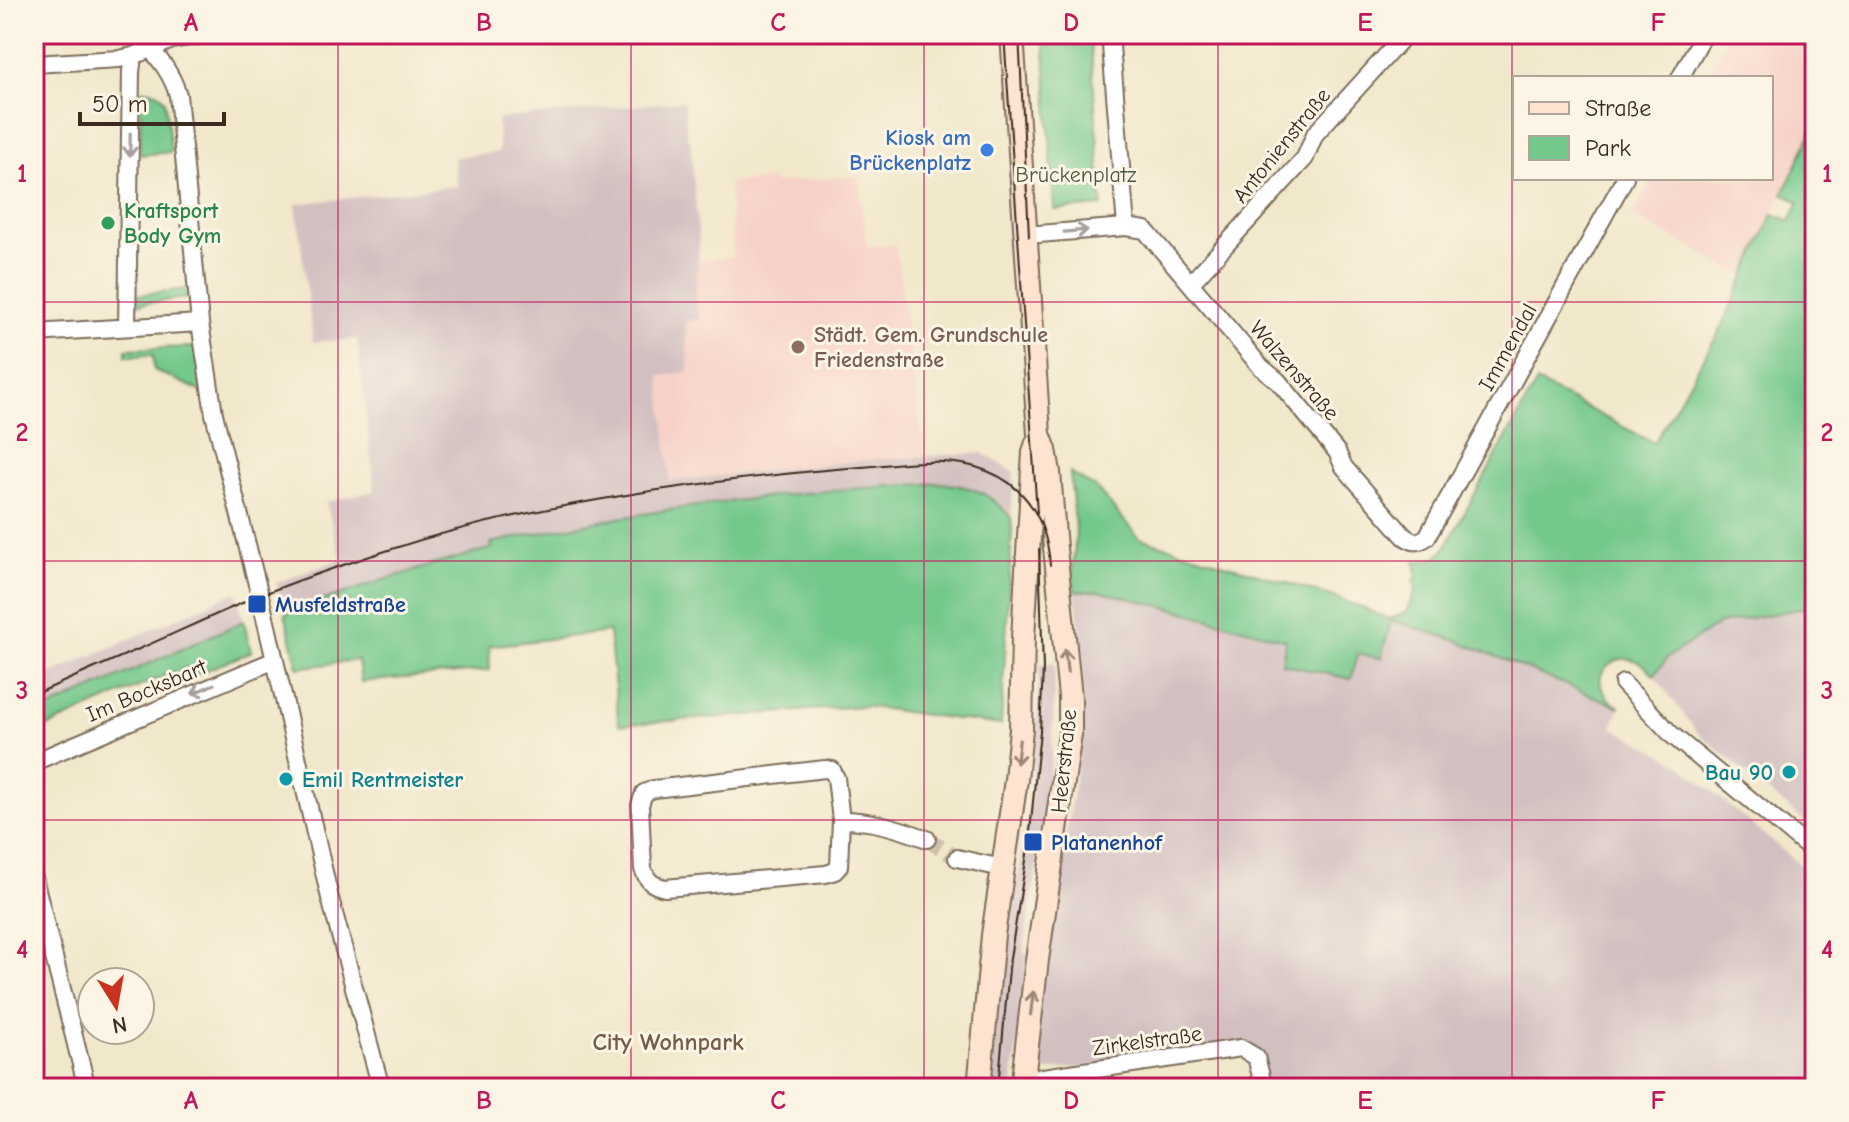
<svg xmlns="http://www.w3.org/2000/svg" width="1849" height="1122" font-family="'Comic Neue',sans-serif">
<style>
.built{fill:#f7d1c8}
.industrial{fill:#d2bfc0}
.green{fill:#73c88c;stroke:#577955;stroke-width:2}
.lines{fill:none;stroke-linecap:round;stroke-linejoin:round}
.street-tunnel{stroke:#cdc1a8;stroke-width:16;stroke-dasharray:16 8;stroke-linecap:butt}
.street-casing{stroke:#7b6c5b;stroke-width:20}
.secondary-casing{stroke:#7b6c5b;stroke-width:26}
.street{stroke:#fff;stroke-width:16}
.secondary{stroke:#fde4d1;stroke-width:22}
.tram{stroke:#3b2a1e;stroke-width:2}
.oneway{stroke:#a79f9a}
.oneway2{stroke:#9c8778}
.grid{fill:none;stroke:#c2185b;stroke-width:2;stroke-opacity:0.55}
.shop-dot{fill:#3f7fe0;stroke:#fcf5e5;stroke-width:3}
.leisure-dot{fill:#2e9e5b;stroke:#fcf5e5;stroke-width:3}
.education-dot{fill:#8d6e63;stroke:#fcf5e5;stroke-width:3}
.transit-dot{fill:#1a4fb4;stroke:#fcf5e5;stroke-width:3}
.culture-dot{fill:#0f9aa8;stroke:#fcf5e5;stroke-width:3}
.labels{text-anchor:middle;stroke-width:6;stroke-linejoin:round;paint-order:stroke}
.shop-label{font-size:22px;font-weight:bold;fill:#366cbe;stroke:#fcf5e5;text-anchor:end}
.street-label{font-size:22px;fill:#3b2a1e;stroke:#fcf5e5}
.park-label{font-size:22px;fill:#4c593f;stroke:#fcf5e5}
.leisure-label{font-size:22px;font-weight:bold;fill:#27864d;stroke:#fcf5e5;text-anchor:start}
.education-label{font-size:22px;font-weight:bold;fill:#785e54;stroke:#fcf5e5;text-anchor:start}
.transit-label{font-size:22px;font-weight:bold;fill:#164399;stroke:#fcf5e5;text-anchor:start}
.culture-label{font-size:22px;font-weight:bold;fill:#0d838f;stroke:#fcf5e5;text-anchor:end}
.neighbourhood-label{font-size:24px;font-weight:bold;fill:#755b4a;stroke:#fcf5e5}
.neatline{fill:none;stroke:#c2185b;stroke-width:3}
.grid-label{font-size:26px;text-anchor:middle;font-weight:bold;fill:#c2185b}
</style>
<rect width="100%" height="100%" fill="#fcf5e5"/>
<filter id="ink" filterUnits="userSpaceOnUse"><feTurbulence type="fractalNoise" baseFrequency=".0125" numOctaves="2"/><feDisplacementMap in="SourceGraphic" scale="16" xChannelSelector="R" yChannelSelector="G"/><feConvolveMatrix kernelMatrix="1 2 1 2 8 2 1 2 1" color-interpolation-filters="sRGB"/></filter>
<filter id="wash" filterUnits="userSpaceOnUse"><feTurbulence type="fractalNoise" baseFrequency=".006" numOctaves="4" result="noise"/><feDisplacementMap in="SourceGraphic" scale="32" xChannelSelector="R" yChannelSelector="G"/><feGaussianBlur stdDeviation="1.8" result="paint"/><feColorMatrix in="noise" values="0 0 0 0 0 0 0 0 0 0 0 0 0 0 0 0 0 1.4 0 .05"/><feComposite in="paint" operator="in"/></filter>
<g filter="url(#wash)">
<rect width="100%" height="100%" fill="#f1e7cb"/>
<path class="built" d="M1729 34H1815V56L1811 64 1815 67 1811 76 1815 78V125L1744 276 1632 216 1653 178H1771V78H1706Z
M858 176 867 247 895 245 924 455 776 469 669 481 660 375 689 372 685 321 700 319 696 295 698 260 733 257 729 183 772 179 773 183Z"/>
<path class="industrial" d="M684 101 687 138H690L699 244 696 295 700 319 685 321 689 372 660 376 670 481 877 459 982 453 1014 472 1011 518 1001 507 572 525 492 543 493 548 433 564 368 584 285 614 276 583 341 559 326 502 375 491 357 339 313 342 296 204 457 186 454 157 499 152 497 119Z
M1075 591H1099L1174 609 1287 640 1282 664 1350 679 1358 653 1390 619 1458 641 1620 707 1612 727 1678 763 1815 877V1088H1262L1258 1052 1029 1072 1082 734 1083 654Z
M236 592 244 621 34 715 35 681Z
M1815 606V830L1697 732 1654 675 1668 657 1719 624Z
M1050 663 1055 664 1052 752 1045 817 1023 953 1028 954 1012 1088H989L1002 951H1006L1028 817 1037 724 1039 665Z"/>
<path class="green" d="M1044 34H1090L1102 206 1054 210Z
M141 90C153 90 159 90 165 101L171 152 140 155Z
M1815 125V606L1719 624 1668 657 1654 675C1650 671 1644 665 1639 662 1618 651 1589 671 1605 694 1608 700 1614 703 1620 707L1458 641 1391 620 1381 658 1358 654 1351 679 1282 664 1286 640 1174 609 1099 591H1075L1072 575 1076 534 1070 473 1096 488 1139 538 1334 597 1390 619 1407 612 1417 586 1413 582 1417 576 1415 562 1435 558 1444 550 1537 382 1654 443 1721 329 1773 214 1790 221 1799 202 1783 194Z
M185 289 187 298 137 304V295Z
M194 347 197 349 203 392 154 370 153 355 126 356V349Z
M940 483C974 487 988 491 1011 518L1012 530 1001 725 862 706 619 725 609 632 489 646 490 670 361 682 358 660 298 668 285 614C353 589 422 567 492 548L491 543C595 520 700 503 805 493 850 488 895 486 940 483Z
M244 621 251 652 192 676 187 667 116 696 34 733V715Z"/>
</g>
<g filter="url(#ink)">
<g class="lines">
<path class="street-tunnel" d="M927 839 957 858"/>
<defs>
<path id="street" d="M138 34C155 55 170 68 178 95L200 323 214 414 260 596 330 898 381 1088
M1110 34 1126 227
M34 64 119 59 133 56 172 40 206 34
M1680 78 1704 34
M1026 235 1126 227 1145 230 1261 367 1278 381 1337 452 1344 467 1404 536C1413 543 1418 543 1427 537L1625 178
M1191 283 1305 158 1315 134 1406 34
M127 327 131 72 133 56
M34 333 200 323
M1623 683 1672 735 1815 853
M34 762 275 660
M841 820 839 866 835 871 826 874 665 888C652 885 648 882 643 869L640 805 644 793 654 789 825 769 832 770 836 778 841 820C872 820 898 828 927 839
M957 858 1002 868
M34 878 87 1088
M1023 1080 1241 1048 1256 1057 1261 1076 1259 1088"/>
<path id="secondary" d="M1012 34 1039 434 1045 450 1049 472 1055 548 1070 697V734L1037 960 1022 1088
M979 1088 993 935 1016 780 1021 729 1023 638 1034 452 1037 443"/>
</defs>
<use href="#street" class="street-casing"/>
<use href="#secondary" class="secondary-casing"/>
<use href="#street" class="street"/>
<use href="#secondary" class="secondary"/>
<path class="tram" d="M1004 34 1037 513
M1019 34 1029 236
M34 695C69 679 104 664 139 649 180 631 220 612 261 595 304 578 348 563 392 549 476 521 564 505 651 491 721 481 791 472 861 467 901 464 949 455 987 471 1028 487 1047 523 1050 565
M998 1088 1010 958 1029 842 1040 731 1043 669 1039 549"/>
</g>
<defs><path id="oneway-shaft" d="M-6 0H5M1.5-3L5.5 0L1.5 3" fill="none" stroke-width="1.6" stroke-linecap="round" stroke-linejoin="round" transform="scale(2)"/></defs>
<g class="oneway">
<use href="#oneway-shaft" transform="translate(130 145) rotate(91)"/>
<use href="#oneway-shaft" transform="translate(1076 231) rotate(-5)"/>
<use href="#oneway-shaft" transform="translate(203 689) rotate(157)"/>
</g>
<g class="oneway2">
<use href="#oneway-shaft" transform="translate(1066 661) rotate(-96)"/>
<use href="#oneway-shaft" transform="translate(1018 752) rotate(96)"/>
<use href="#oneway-shaft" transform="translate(1032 1003) rotate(-83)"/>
</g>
</g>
<path class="grid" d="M338 34V1088M631 34V1088M924 34V1088M1218 34V1088M1512 34V1088M34 302H1815M34 561H1815M34 820H1815"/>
<circle class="shop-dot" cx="987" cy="150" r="8"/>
<circle class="leisure-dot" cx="108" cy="223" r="8"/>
<circle class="education-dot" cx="798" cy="347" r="8"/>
<g class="transit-dot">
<rect x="247" y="594" width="20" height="20" rx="4"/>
<rect x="1023" y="832" width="20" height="20" rx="4"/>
</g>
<g class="culture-dot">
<circle cx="1789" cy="772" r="8"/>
<circle cx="286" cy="779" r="8"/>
</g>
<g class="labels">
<g class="shop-label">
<text x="971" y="145">Kiosk am<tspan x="971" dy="25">Brückenplatz</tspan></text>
</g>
<g class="street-label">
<text transform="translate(1281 145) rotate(-51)" y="8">Antonienstraße</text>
<text transform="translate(1507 347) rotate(-61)" y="8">Immendal</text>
<text transform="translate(1295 370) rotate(49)" y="8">Walzenstraße</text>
<text transform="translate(146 690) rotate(-23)" y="8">Im Bocksbart</text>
<text transform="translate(1063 761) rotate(-84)" y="8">Heerstraße</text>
<text transform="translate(1147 1040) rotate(-8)" y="8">Zirkelstraße</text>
</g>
<g class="park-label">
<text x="1076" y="182">Brückenplatz</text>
</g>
<g class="leisure-label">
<text x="124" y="218">Kraftsport<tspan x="124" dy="25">Body Gym</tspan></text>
</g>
<g class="education-label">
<text x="814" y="342">Städt. Gem. Grundschule<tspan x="814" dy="25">Friedenstraße</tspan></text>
</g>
<g class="transit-label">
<text x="275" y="612">Musfeldstraße</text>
<text x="1051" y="850">Platanenhof</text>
</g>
<g class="culture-label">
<text x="1773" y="780">Bau 90</text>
<text x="302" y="787" text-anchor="start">Emil Rentmeister</text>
</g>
<g class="neighbourhood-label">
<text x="668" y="1050">City Wohnpark</text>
</g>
</g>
<rect width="1849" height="1122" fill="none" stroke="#fcf5e5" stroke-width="88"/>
<rect x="1513" y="76" width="260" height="104" fill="#fcf5e5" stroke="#afa495" stroke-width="2"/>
<rect x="1529" y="102" width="40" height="12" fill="#fde4d1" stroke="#afa495" stroke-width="2"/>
<text x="1585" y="116" font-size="24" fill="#3b2a1e">Straße</text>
<rect x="1529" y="136" width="40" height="24" fill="#73c88c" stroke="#afa495" stroke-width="2"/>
<text x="1585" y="156" font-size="24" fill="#3b2a1e">Park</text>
<g transform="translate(116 1006) rotate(169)"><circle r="38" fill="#fcf5e5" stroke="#afa495" stroke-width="2"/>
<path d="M0-6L14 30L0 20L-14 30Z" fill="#c8321e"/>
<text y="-12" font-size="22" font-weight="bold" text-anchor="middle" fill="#3b2a1e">N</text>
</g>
<path d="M80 112v12h144v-12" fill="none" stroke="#3b2a1e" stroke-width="4"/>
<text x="92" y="112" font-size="24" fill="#3b2a1e" stroke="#fcf5e5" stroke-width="6" paint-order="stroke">50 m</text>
<rect x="44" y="44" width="1761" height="1034" class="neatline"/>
<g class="grid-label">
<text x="191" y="31">A</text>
<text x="484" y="31">B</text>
<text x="778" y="31">C</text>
<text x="1071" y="31">D</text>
<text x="1365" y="31">E</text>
<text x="1658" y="31">F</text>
<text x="22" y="182">1</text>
<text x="1827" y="182">1</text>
<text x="22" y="441">2</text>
<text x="1827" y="441">2</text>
<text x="22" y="699">3</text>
<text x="1827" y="699">3</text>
<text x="22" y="958">4</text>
<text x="1827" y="958">4</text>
<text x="191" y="1109">A</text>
<text x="484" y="1109">B</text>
<text x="778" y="1109">C</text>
<text x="1071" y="1109">D</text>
<text x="1365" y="1109">E</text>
<text x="1658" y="1109">F</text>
</g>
</svg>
